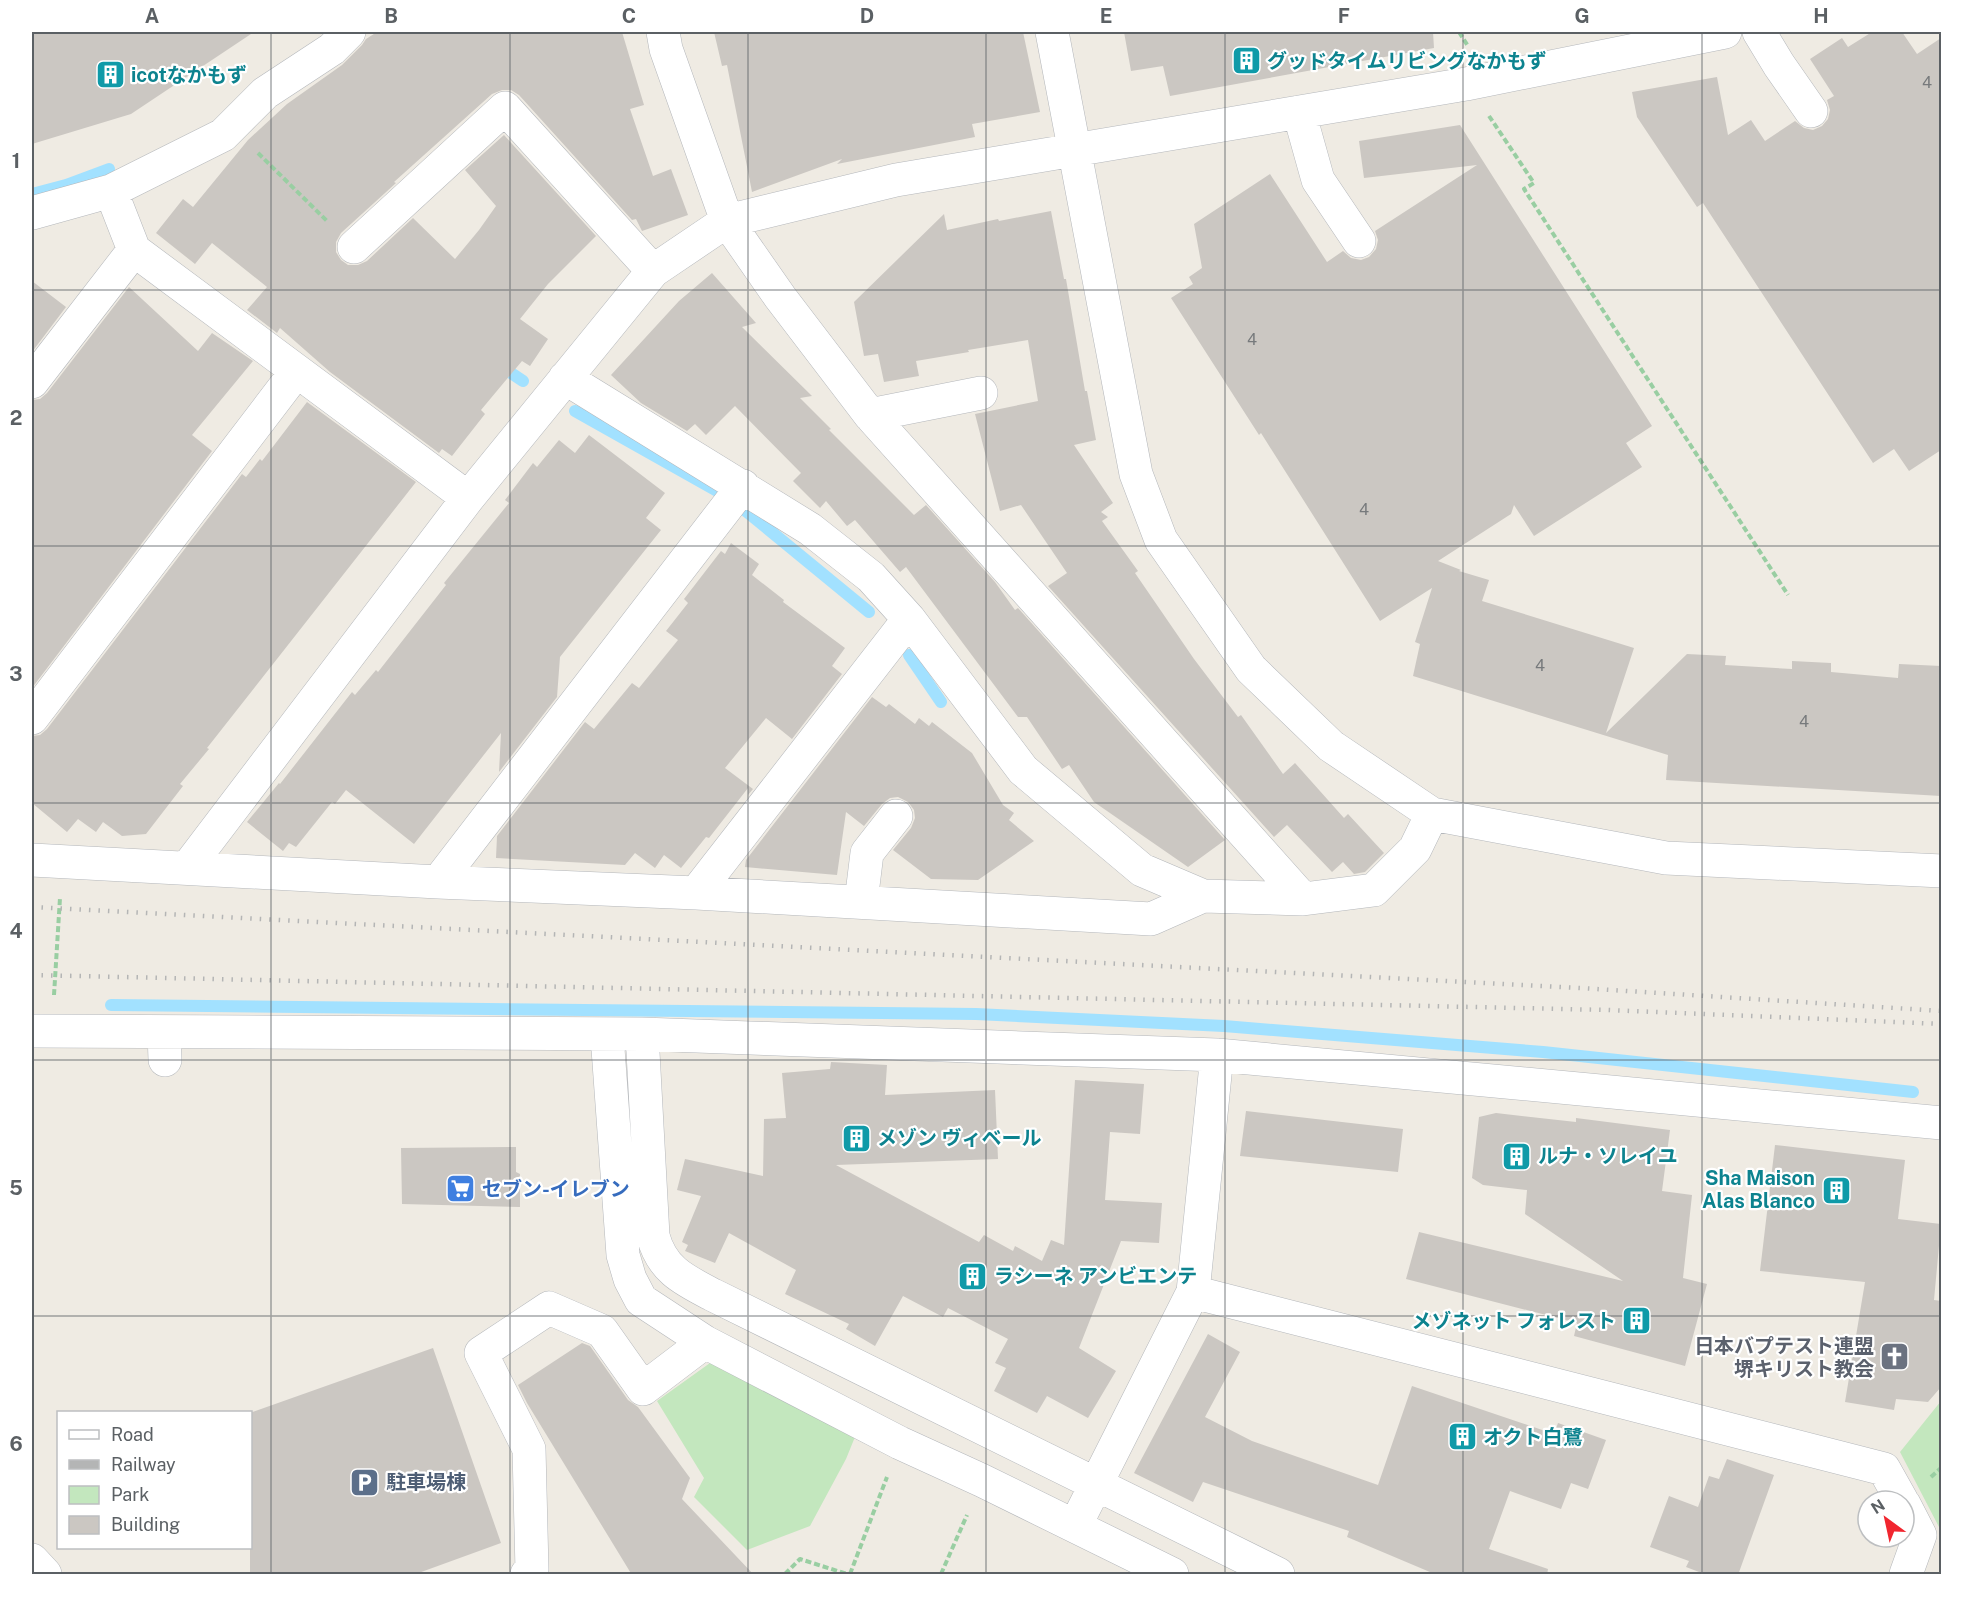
<svg xmlns="http://www.w3.org/2000/svg" width="1973" height="1606" font-family="'Public Sans','Noto Sans JP',sans-serif">
<style>
.green{fill:#c3e7be}
.lines{fill:none;stroke-linecap:round;stroke-linejoin:round}
.stream{stroke:#a2e1ff;stroke-width:12}
.building{fill:#cbc7c2}
.minor-casing{stroke:#b4b7bb;stroke-width:34}
.path{stroke:#99cea2;stroke-width:4;stroke-dasharray:6 3;stroke-linecap:butt}
.minor{stroke:#fff;stroke-width:33}
.rail{stroke:#b4b5b5;stroke-width:4.5;stroke-dasharray:1.5 8;stroke-linecap:butt}
.grid{fill:none;stroke:#5b6064;stroke-width:1.5;stroke-opacity:0.55}
.labels{text-anchor:middle;stroke-width:4.5;stroke-linejoin:round;paint-order:stroke}
.number-label{font-size:16px;fill:#777a7c}
.culture-label{font-size:20px;font-weight:bold;fill:#0d838f;stroke:#fff;text-anchor:start}
.shop-label{font-size:20px;font-weight:bold;fill:#366cbe;stroke:#fff;text-anchor:start}
.worship-label{font-size:20px;font-weight:bold;fill:#5b616d;stroke:#fff;text-anchor:end}
.service-label{font-size:20px;font-weight:bold;fill:#4e5e75;stroke:#fff;text-anchor:start}
.neatline{fill:none;stroke:#5b6064;stroke-width:2}
.grid-label{font-size:20px;text-anchor:middle;font-weight:bold;fill:#5b6064}
</style>
<rect width="100%" height="100%" fill="#efebe3"/>
<path class="green" d="M710 1363 857 1432 846 1459 810 1526 747 1550 694 1497 704 1478 657 1401Z
M1941 1401 1942 1527H1939L1900 1452Z"/>
<g class="lines">
<path class="stream" d="M32 194 66 185 109 169
M499 365 523 381
M575 411 719 492
M746 511 869 612
M909 655 941 702
M111 1005 976 1014 1224 1026 1543 1052 1913 1092"/>
</g>
<path class="building" d="M32 32H254L131 114 32 144Z
M377 32H622L644 105 630 109 653 176 671 169 688 215 642 231 636 219 632 220 519 95 511 90H502L492 94 394 182 396 183 341 233 336 242V252L341 260 348 265H358L367 261 413 218 455 259 479 230 496 206 465 170 504 135 596 236 548 284 520 319 548 339 530 366 522 361 481 410 485 414 452 456 442 449 439 453 330 372 280 328 277 333 247 310 267 287 212 243 195 264 156 233 183 199 193 207 248 140 287 104 342 65 362 45 366 39Z
M714 32H1023L1040 112 972 124 975 137 837 164 842 159 752 192 727 65 722 66Z
M1124 32H1433L1434 48 1170 96 1163 66 1131 71Z
M1872 32H1902L1917 54 1941 38V450L1909 471 1894 449 1873 463 1703 203 1697 207 1637 117 1632 92 1717 77 1728 135 1751 120 1765 141 1795 121 1804 128 1813 130 1822 126 1828 119 1830 110 1827 100 1834 96 1810 59 1842 38 1848 47Z
M1460 125 1652 426 1626 443 1642 467 1534 536 1514 505 1511 514 1438 561 1461 570 1459 571 1489 580 1482 601 1634 648 1606 733 1687 654 1726 656 1725 665 1792 669V661L1831 663V672L1898 678 1899 664 1941 666V796L1666 780 1668 755 1413 676 1420 644 1415 642 1432 588 1380 621 1261 433 1259 435 1171 298 1193 284 1189 277 1202 268 1194 224 1270 174 1327 262 1343 251 1351 258 1361 260 1369 257 1376 249 1378 240 1375 231 1477 165 1364 178 1359 141Z
M1051 211 1064 279H1066L1085 391H1087L1096 440 1074 445 1113 503 1101 512 1108 517 1102 521 1138 571 1135 573 1194 659 1238 717 1241 715 1283 774 1295 763 1344 818 1348 814 1384 853 1365 872 1354 874 1343 862 1332 872 1287 825 1274 837 1048 586 1067 573 1021 505 1000 511 975 414 1038 401 1028 340 968 350 969 352 916 361 919 376 884 382 878 354 864 356 854 302 944 214 947 230 998 219 999 221Z
M712 273 756 323 742 327 812 396 800 398 831 429 829 430 914 515 926 505 995 582 1015 610 1018 608 1225 840 1188 867 1094 802 1069 765 1062 769 1027 717H1018L906 567 900 572 855 520 847 526 826 501 820 508 793 481 801 473 735 406 706 435 695 424 687 431 641 403 611 375 679 301Z
M32 281 66 307 32 352Z
M129 287 198 351 212 333 253 361 192 435 212 451 32 688V400L40 399 47 393Z
M307 402 416 482 207 748 209 749 180 784 183 786 146 834 122 836 103 822 96 832 78 819 67 832 32 803V736L40 735 47 729 242 474 246 477 260 459 262 461Z
M589 435 665 493 646 518 661 530 560 657 557 697 499 772 501 733 414 844 346 790 335 804 332 802 296 847 289 843 283 851 247 822 279 783 280 784 352 692 355 695 376 670 378 672 446 585 444 583 509 503 505 500 533 463 537 467 559 440 575 453Z
M731 543 759 564 752 575 784 600 783 602 845 648 832 666 842 674 792 739 766 718 725 768 753 789 748 795V788L709 838 706 837 681 868 664 855 655 868 635 853 625 865 496 858 497 836 585 722 594 729 632 683 639 688 678 640 666 631 688 603 684 599 721 551 725 554Z
M872 697 886 707 889 704 915 724 919 718 929 726 932 722 972 753 1003 805 1014 813 1009 820 1034 841 978 880 931 879 893 850 911 828 915 818 914 810 908 802 898 797 890 798 882 804 864 826 846 812 837 875 745 867 746 860Z
M831 1062 887 1065 885 1095 995 1090 998 1159 836 1165 979 1242 984 1235 1013 1251 1015 1246 1042 1261 1051 1240 1064 1245 1075 1080 1144 1084 1140 1134 1110 1132 1105 1200 1162 1203 1159 1243 1121 1241 1079 1348 1116 1371 1088 1418 1047 1396 1037 1413 994 1391 1006 1368 995 1363 1008 1339 948 1308 943 1317 903 1296 875 1346 846 1329 849 1324 785 1294 796 1270 729 1233 715 1263 685 1251 688 1245 682 1242 701 1196 677 1190 685 1159 763 1176 764 1119 786 1118 782 1073 830 1069Z
M1246 1111 1403 1129 1398 1172 1240 1156Z
M1496 1113 1576 1122V1118L1670 1130 1662 1191 1692 1195 1683 1278 1707 1284 1685 1366 1574 1336 1577 1323 1406 1279 1419 1232 1623 1281 1525 1214 1527 1190 1483 1185 1472 1178 1479 1117Z
M1775 1145 1905 1160 1898 1219 1941 1224 1934 1300 1941 1301V1387L1928 1402 1896 1399 1894 1410 1845 1402 1865 1282 1760 1271Z
M516 1147V1172L520 1174V1207L402 1204 401 1148Z
M1208 1334 1240 1352 1205 1417 1252 1441 1378 1485 1412 1386 1554 1434 1558 1423 1606 1440 1588 1489 1571 1483 1561 1509 1510 1491 1489 1549 1548 1569 1547 1575H1437L1347 1537 1349 1531 1203 1482 1193 1502 1134 1473Z
M582 1343 590 1346 628 1400 638 1407 690 1478 682 1499 754 1575H632L527 1403 518 1385Z
M433 1348 501 1543 413 1575H250V1413Z
M1727 1459 1774 1475 1738 1575H1707L1686 1567 1689 1561 1650 1547 1669 1496 1698 1507 1709 1476 1719 1479Z"/>
<g class="lines">
<defs>
<path id="minor" d="M663 32 666 49 727 221 780 297 870 415 1303 899
M1052 32 1136 474 1161 540 1251 669 1331 746 1432 814 1666 858 1942 871
M1759 32 1779 65 1811 111
M1299 112 1318 180 1359 241
M111 191 223 135 265 93 332 49 349 32
M32 213 111 191 134 250 468 498
M354 247 505 108 653 271
M565 378 810 529 871 577 909 619 1023 770 1142 870 1203 896
M32 382 134 250
M870 415 981 393
M32 718 296 372
M32 860 438 882 696 893 1151 919 1203 896 1303 899 1374 890 1415 849 1432 814
M187 868 468 498 653 271 727 221 896 180 1466 84 1725 32
M438 882 743 486
M696 893 909 619
M861 902 867 853 896 816
M32 1031 642 1034 1217 1055 1942 1123
M164 1032 165 1060
M642 1034 653 1236C662 1270 684 1280 713 1295L1278 1574
M607 1035 623 1255 630 1279 641 1300 705 1342 900 1443 981 1480 1172 1574
M1193 1292 1884 1469 1902 1501
M1904 1504 1920 1535 1906 1574
M1075 1526 1193 1292 1217 1055
M32 1560 45 1574
M527 1574 532 1570 529 1449 481 1353 549 1308 602 1331 643 1389 705 1342"/>
</defs>
<use href="#minor" class="minor-casing"/>
<path class="path" d="M1459 32 1468 46
M1489 116 1534 183 1524 189 1788 595
M258 153 328 222
M54 995 60 898
M1931 1477 1942 1467
M785 1574 800 1559 847 1574
M850 1574 887 1477
M941 1574 967 1515"/>
<use href="#minor" class="minor"/>
<path class="rail" d="M32 907 1580 988 1942 1011
M32 975 1608 1010 1942 1024"/>
</g>
<path class="grid" d="M271 32V1574M510 32V1574M748 32V1574M986 32V1574M1225 32V1574M1463 32V1574M1702 32V1574M32 290H1942M32 546H1942M32 803H1942M32 1060H1942M32 1316H1942"/>
<defs>
<symbol id="building-square" viewBox="-11 -11 22 22"><rect x="-9" y="-9" width="18" height="18" rx="4" fill="#0f9aa8" stroke="#fff"/><path d="M-4-6H4V6H1V3H-1V6H-4ZM-2.5-4.3h1.7v1.8h-1.7ZM.8-4.3h1.7v1.8H.8ZM-2.5-1h1.7V.8h-1.7ZM.8-1h1.7V.8H.8Z" fill="#fff"/></symbol>
<symbol id="supermarket-square" viewBox="-11 -11 22 22"><rect x="-9" y="-9" width="18" height="18" rx="4" fill="#3f7fe0" stroke="#fff"/><path d="M-6-5.5h2.5l.6 2H6L4.5 2H-2.5L-4.4-4H-6ZM-1.5 3.2a1.3 1.3 0 1 0 .1 0ZM3 3.2a1.3 1.3 0 1 0 .1 0Z" fill="#fff"/></symbol>
<symbol id="church-square" viewBox="-11 -11 22 22"><rect x="-9" y="-9" width="18" height="18" rx="4" fill="#6b7280" stroke="#fff"/><path d="M-1.2-6h2.4v3.5h3.3v2.4h-3.3V6h-2.4V-.1h-3.3v-2.4h3.3Z" fill="#fff"/></symbol>
<symbol id="parking-square" viewBox="-11 -11 22 22"><rect x="-9" y="-9" width="18" height="18" rx="4" fill="#5c6f8a" stroke="#fff"/><path d="M-3.5-5.5H1a3.5 3.5 0 0 1 0 7H-1V5.5H-3.5ZM-1-3.4V-.6H.8a1.4 1.4 0 0 0 0-2.8Z" fill="#fff"/></symbol>
</defs>
<g fill-rule="evenodd">
<use href="#building-square" x="1230" y="44" width="33" height="33"/>
<use href="#building-square" x="94" y="58" width="33" height="33"/>
<use href="#building-square" x="840" y="1122" width="33" height="33"/>
<use href="#building-square" x="1500" y="1140" width="33" height="33"/>
<use href="#supermarket-square" x="444" y="1172" width="33" height="33"/>
<use href="#building-square" x="1820" y="1174" width="33" height="33"/>
<use href="#building-square" x="956" y="1260" width="33" height="33"/>
<use href="#building-square" x="1620" y="1304" width="33" height="33"/>
<use href="#church-square" x="1878" y="1340" width="33" height="33"/>
<use href="#building-square" x="1446" y="1420" width="33" height="33"/>
<use href="#parking-square" x="348" y="1466" width="33" height="33"/>
</g>
<g class="labels">
<g class="number-label">
<text x="1927" y="88">4</text>
<text x="1252" y="345">4</text>
<text x="1364" y="515">4</text>
<text x="1540" y="671">4</text>
<text x="1804" y="727">4</text>
</g>
<g class="culture-label">
<text x="1267" y="68">グッドタイムリビングなかもず</text>
<text x="131" y="82">icotなかもず</text>
<text x="877" y="1145">メゾン ヴィベール</text>
<text x="1538" y="1163">ルナ・ソレイユ</text>
<text x="1815" y="1185" text-anchor="end">Sha Maison<tspan x="1815" dy="23">Alas Blanco</tspan></text>
<text x="994" y="1283">ラシーネ アンビエンテ</text>
<text x="1616" y="1328" text-anchor="end">メゾネット フォレスト</text>
<text x="1483" y="1444">オクト白鷺</text>
</g>
<g class="shop-label">
<text x="482" y="1196">セブン-イレブン</text>
</g>
<g class="worship-label">
<text x="1874" y="1353">日本バプテスト連盟<tspan x="1874" dy="23">堺キリスト教会</tspan></text>
</g>
<g class="service-label">
<text x="386" y="1489">駐車場棟</text>
</g>
</g>
<rect width="1973" height="1606" fill="none" stroke="#ffffff" stroke-width="66"/>
<rect x="57" y="1411" width="195" height="138" fill="#ffffff" stroke="#bdbfc1" stroke-width="1.5"/>
<rect x="69" y="1430" width="30" height="9" fill="#ffffff" stroke="#bdbfc1" stroke-width="1.5"/>
<text x="111" y="1441" font-size="18" fill="#5b6064">Road</text>
<rect x="69" y="1460" width="30" height="9" fill="#b4b5b5" stroke="#bdbfc1" stroke-width="1.5"/>
<text x="111" y="1471" font-size="18" fill="#5b6064">Railway</text>
<rect x="69" y="1486" width="30" height="18" fill="#c3e7be" stroke="#bdbfc1" stroke-width="1.5"/>
<text x="111" y="1501" font-size="18" fill="#5b6064">Park</text>
<rect x="69" y="1516" width="30" height="18" fill="#cbc7c2" stroke="#bdbfc1" stroke-width="1.5"/>
<text x="111" y="1531" font-size="18" fill="#5b6064">Building</text>
<g transform="translate(1886 1519) rotate(327)"><circle r="28" fill="#ffffff" stroke="#bdbfc1" stroke-width="1.5"/>
<path d="M0-4.5L10 22L0 15L-10 22Z" fill="#f1262f"/>
<text y="-9" font-size="16" font-weight="bold" text-anchor="middle" fill="#5b6064">N</text>
</g>
<rect x="33" y="33" width="1907" height="1540" class="neatline"/>
<g class="grid-label">
<text x="152" y="23">A</text>
<text x="391" y="23">B</text>
<text x="629" y="23">C</text>
<text x="867" y="23">D</text>
<text x="1106" y="23">E</text>
<text x="1344" y="23">F</text>
<text x="1582" y="23">G</text>
<text x="1821" y="23">H</text>
<text x="16" y="168">1</text>
<text x="16" y="425">2</text>
<text x="16" y="681">3</text>
<text x="16" y="938">4</text>
<text x="16" y="1195">5</text>
<text x="16" y="1451">6</text>
</g>
</svg>
